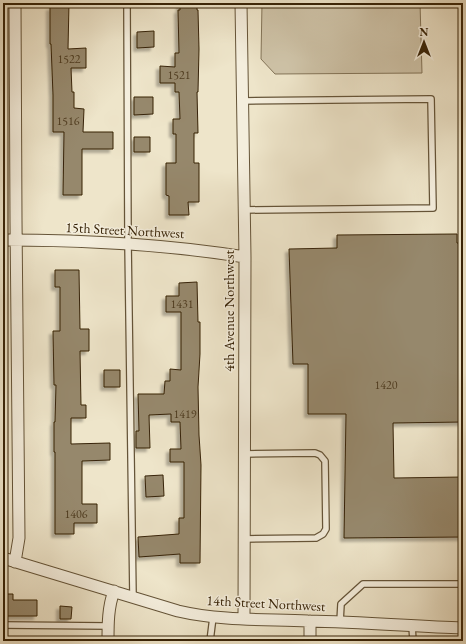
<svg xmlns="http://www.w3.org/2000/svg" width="466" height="644" font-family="'EB Garamond',serif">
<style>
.green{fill:#cfc4a9;stroke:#837458}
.building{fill:#96886c;stroke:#372307;filter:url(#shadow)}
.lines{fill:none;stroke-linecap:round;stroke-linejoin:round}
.lane-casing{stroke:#655438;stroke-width:8}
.street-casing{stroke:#655438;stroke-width:13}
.lane{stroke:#f4eedd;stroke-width:5.5}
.street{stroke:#f4eedd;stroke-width:11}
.labels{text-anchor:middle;stroke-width:3;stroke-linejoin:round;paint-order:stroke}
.number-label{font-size:12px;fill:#4f3c20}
.street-label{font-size:14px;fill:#372307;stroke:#f4eedd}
</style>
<defs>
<filter id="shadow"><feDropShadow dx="-3.5" dy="3.5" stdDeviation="1" flood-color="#0004"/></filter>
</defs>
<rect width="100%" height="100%" fill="#eee5ca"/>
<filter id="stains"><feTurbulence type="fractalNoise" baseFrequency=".005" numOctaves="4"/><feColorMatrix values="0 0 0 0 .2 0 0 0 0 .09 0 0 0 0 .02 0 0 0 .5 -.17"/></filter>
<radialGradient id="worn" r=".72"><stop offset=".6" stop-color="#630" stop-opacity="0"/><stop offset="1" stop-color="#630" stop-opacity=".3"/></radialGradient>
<path class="green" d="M262 3H420L422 73 275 74 261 59Z"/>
<path class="building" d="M54 3H69L68 49 86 48V68H71L72 92H74V108L84 109 83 132H113V149H82V195H63L64 132H53V95L51 44H50V7H54Z
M180 3H197V10H198L199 49 198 92H197L198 133H194V163H199V202H188L189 215H169V196L166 195V163H176V134H173V119H180L179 92H175V83H160V66L175 67V53H179L178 10H180Z
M154 31V47L137 48V32Z
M134 97H153V114L134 115Z
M134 137H150V152H134Z
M457 234V243H463V422L393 423 394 478 463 477V537L344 538 346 414H308V364H293L289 249 337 248V235Z
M55 270H79L80 329H89V351H80L81 405H86V418H71V444L110 443V460L82 461V504H97V523H74V534H55V452H54V422H55L56 385H54L53 331H60V287H55Z
M197 282 198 322H200V354L198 387 199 435 201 465 200 563H180V554L139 557 138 537 179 534V518H184V462H170V449H181L180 422H171V414L149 415 150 448H136V431H139L138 394H164L165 381H170V369L181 370V312H166V296H179V283Z
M104 370H120V387H104Z
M163 475 164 496 146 497 145 476Z
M3 594H13V600H37V616H3Z
M60 606 72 607 71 619H60Z"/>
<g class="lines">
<defs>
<path id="lane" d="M127 3 128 243 133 597
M242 101 431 99 433 208 244 210
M244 539 316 538 323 534 326 529 325 461 320 455 315 453 244 454
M340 622 341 604 363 584H463
M3 625 108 626
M412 626 413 641
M210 641 213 617"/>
<path id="street" d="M15 3 16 220 19 538 15 562
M241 3 245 257 244 619
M3 240C84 240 165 244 245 257
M3 558 178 611C221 621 265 619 308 621 360 622 411 626 463 628
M310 621V641
M108 641C108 624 108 607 114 591"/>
</defs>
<use href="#lane" class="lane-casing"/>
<use href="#street" class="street-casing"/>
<use href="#lane" class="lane"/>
<use href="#street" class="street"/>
</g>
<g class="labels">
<g class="number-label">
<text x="69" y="63">1522</text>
<text x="179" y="79">1521</text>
<text x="68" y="125">1516</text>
<text x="182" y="308">1431</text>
<text x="386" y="389">1420</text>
<text x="185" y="418">1419</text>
<text x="76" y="518">1406</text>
</g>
<g class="street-label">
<text transform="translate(125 230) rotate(3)" y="5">15th Street Northwest</text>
<text transform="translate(229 311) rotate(-90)" y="5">4th Avenue Northwest</text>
<text transform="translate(266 603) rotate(3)" y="5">14th Street Northwest</text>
</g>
</g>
<rect width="466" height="644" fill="none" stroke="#eee5ca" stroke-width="16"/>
<rect x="4" y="4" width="458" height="636" fill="none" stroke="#372307" stroke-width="2"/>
<rect x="8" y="8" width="450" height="628" fill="none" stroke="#372307"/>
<g transform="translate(424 42)" stroke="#f4eedd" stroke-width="3" paint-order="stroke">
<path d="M0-3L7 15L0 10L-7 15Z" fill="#372307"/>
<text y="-6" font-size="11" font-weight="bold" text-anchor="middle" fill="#372307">N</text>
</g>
<rect width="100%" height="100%" filter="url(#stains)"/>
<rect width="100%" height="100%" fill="url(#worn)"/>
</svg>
